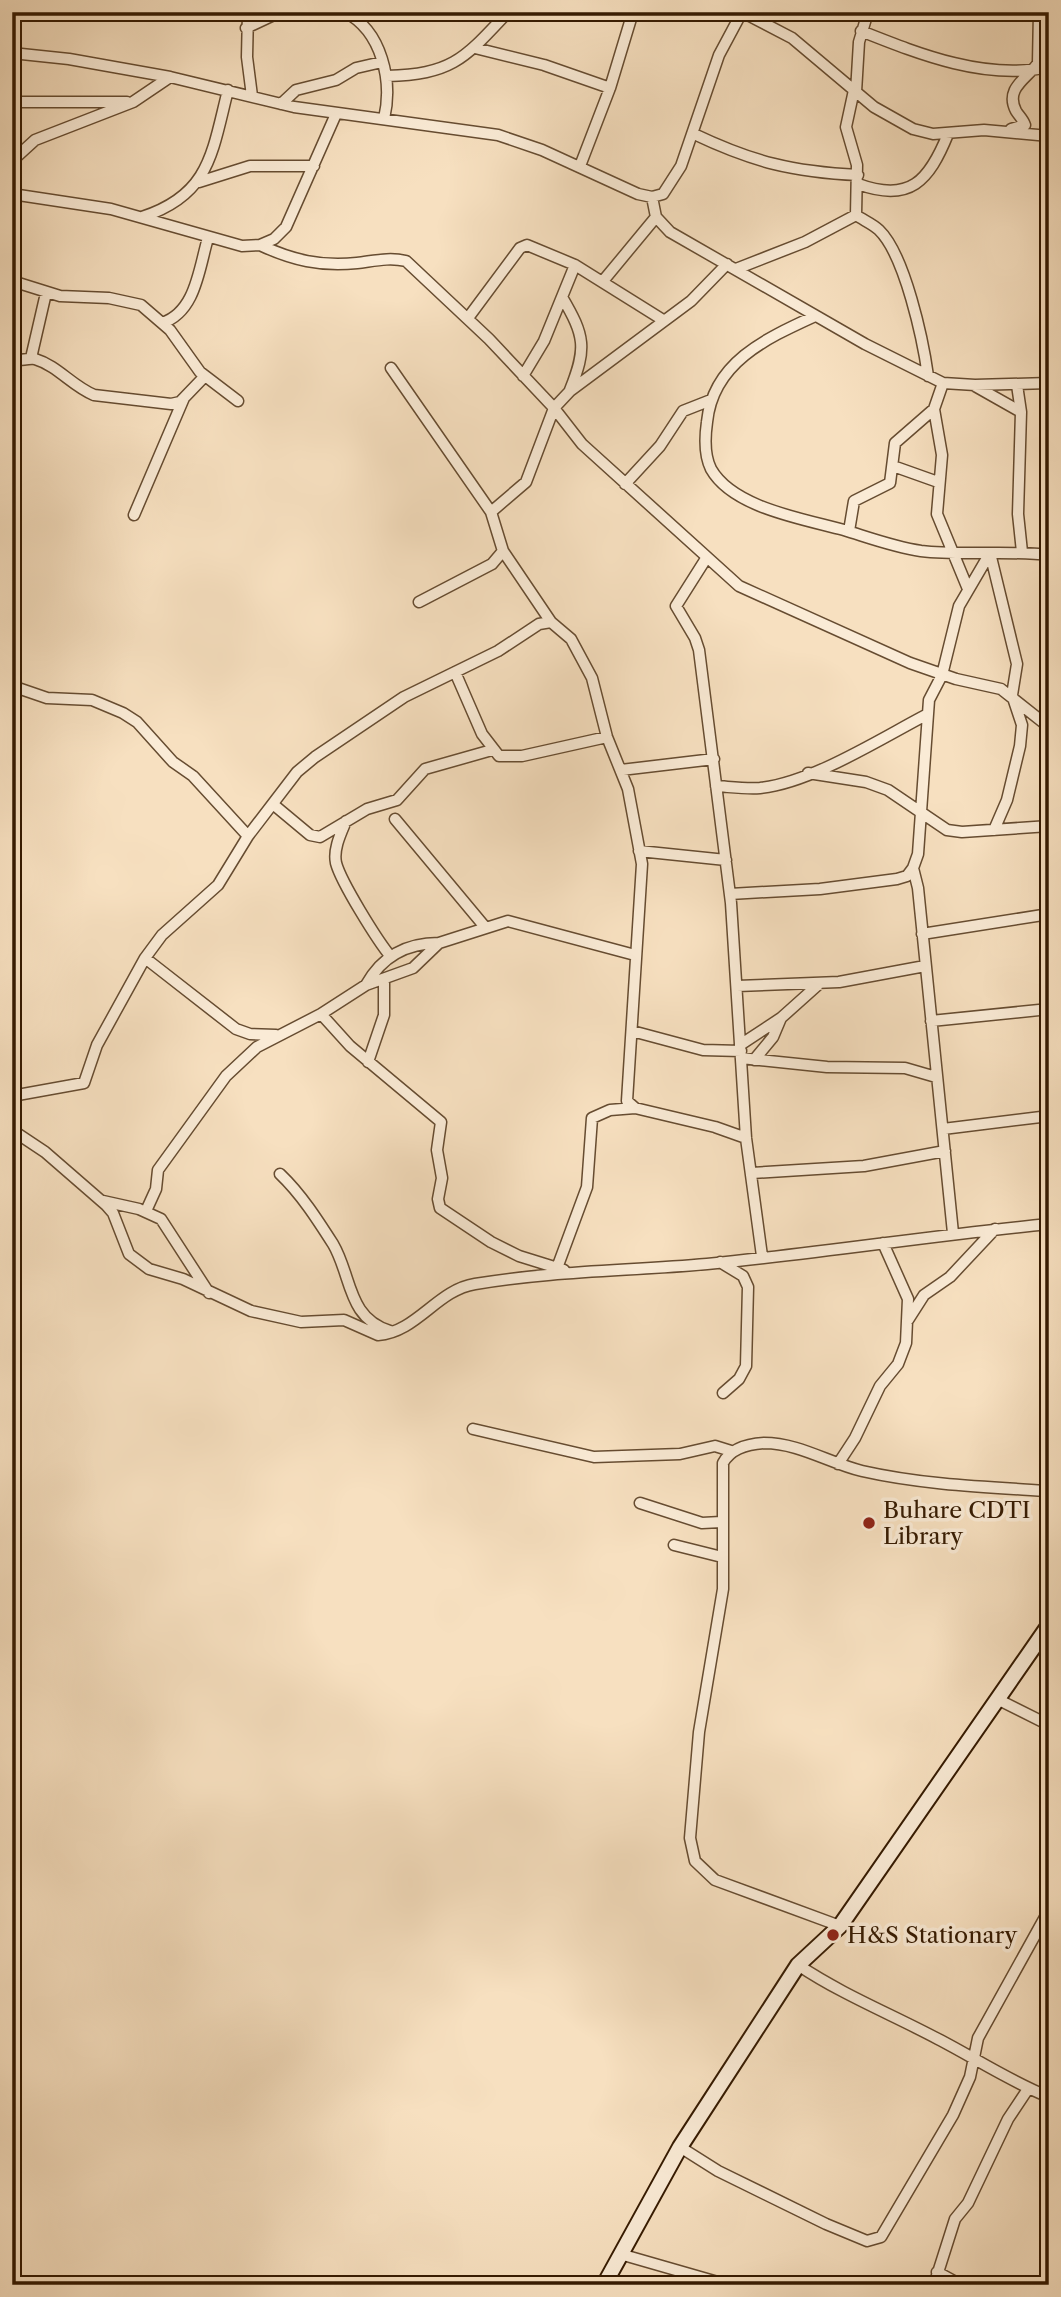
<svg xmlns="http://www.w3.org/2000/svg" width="1061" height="2297" font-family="'Libre Caslon Text',serif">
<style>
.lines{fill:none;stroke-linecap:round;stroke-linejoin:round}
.minor-casing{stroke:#664c31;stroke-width:13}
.secondary-casing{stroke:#351a01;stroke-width:18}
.minor{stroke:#faebd6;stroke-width:10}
.secondary{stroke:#faebd6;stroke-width:14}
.poi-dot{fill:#8f2418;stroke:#faebd6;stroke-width:2.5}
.labels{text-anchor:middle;stroke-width:7;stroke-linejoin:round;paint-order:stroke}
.poi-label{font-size:23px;fill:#351a01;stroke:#faebd6;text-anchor:start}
</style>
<rect width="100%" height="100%" fill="#f7e0c0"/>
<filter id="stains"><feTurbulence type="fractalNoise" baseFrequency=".00286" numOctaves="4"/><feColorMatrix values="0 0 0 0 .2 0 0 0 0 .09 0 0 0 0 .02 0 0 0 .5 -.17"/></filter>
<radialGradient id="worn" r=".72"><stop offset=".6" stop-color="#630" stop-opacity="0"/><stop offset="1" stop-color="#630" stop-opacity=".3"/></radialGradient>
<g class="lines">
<defs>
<path id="minor" d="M248 12 247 57 252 96
M345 12C382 31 393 81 384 119
M670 12H707
M742 12 792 38 874 107 913 129 933 134 984 130 1049 136
M246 28 280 12
M861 31C919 54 986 81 1049 67
M475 48 544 65 610 88
M12 53 69 59 170 77 294 107 498 135 542 150 638 194 652 197 663 194 681 166 719 55 742 12
M387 76C453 74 464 59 508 12
M854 90 846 127 857 165 856 215C863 220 873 224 879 230 905 255 923 340 928 376
M856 92 859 42 868 12
M12 102H127
M281 104 296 90 336 80 356 68 382 62
M1011 129 1025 125C1023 119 1019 116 1016 111 1004 88 1028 78 1038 63L1039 12
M694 134C753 162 793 172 858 175
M12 161 35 140 133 102 170 77
M580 166 610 88 633 12
M199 182 250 166H314
M858 184C910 203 929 181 948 134
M12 194 111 209 242 246 260 245 274 239 286 227 336 114
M652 197 656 217 670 232 865 344 943 383 975 385 1049 383
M142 217C210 195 212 153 228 90
M260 245C292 260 321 267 357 263 374 261 389 257 406 261L489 339 554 408 582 444 739 586 910 663 956 679 1001 689 1049 727
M736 269 805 242 856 215
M12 281 60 296 109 298 141 305 170 330 200 372 238 401
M603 281 656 217
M562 297C585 336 587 348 570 390
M815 316C767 338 713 362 707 422 705 436 704 455 711 469 733 508 804 519 844 530 870 538 894 547 921 551 963 556 1006 550 1049 555
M468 318 520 248 527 245 575 265 663 320
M162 323C196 312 199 268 208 238
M31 358 46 293
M12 360C20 361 28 358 35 359 58 366 72 386 94 395L171 404 180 402 205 376
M391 368 491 512 503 551 492 564 419 602
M523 376 544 341 575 265
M943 383 934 409 942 455 937 514 968 589
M1017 385 1021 412
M975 386 1021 412 1018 514 1022 552
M893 466 938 482
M625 484 660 446 683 411 711 400
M491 512 526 482 554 408 570 391 691 301 727 264
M134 515 184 398
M849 531 854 501 890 483 895 443 934 409
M503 551 551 622
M990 553 1017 664 1012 695 1022 725 1020 746 1007 800 994 830
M707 557 676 606 695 638 699 650 731 903 746 1138 762 1256
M455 672 482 734 499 756H522L607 737
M12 686 47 698 92 700 123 713 137 722 173 762 193 776 248 836
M621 770 714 759
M808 773 866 782 888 790 947 830 962 832 1049 826
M716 786C731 787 746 789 760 788 811 783 880 739 926 715
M274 805 310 835 320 837 367 809 397 800 425 769 492 750
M395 819 485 927
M346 821C341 833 333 849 336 863 341 882 377 940 391 957
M639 851 726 860
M913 868 918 888 953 1233
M730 894 820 889 897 879 907 876 913 868 918 854 929 700 942 675 959 606 990 553
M922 934 1049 914
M145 958 236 1029 250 1034 276 1035
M366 985C382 956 407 943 439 943
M737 986 839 982 925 966
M321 1014 350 1046 441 1122 437 1150 442 1178 438 1199 440 1208 491 1242 519 1256 564 1270
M931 1021 1049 1009
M632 1031 703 1050 741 1051
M740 1045 781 1018 819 984
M741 1058 827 1067 905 1068 936 1077
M754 1060 773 1037 781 1018
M368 1062 384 1015V979
M12 1096 84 1083 97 1045 145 958 162 935 218 885 248 836 297 772 315 757 404 697 498 651 539 624 551 622 571 639 592 678 607 737 628 789 642 864 627 1101 635 1108 715 1127 746 1138
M943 1129 1049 1116
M12 1130 45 1152 106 1205 113 1213 129 1254 149 1269 183 1279 251 1311 301 1322 344 1320 378 1335C417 1332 437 1290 475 1284 552 1271 629 1271 707 1264 821 1253 935 1235 1049 1224
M752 1173 864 1166 945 1151
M280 1174C301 1194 317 1219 333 1244 352 1276 347 1318 390 1331
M103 1201 139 1209 161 1219 209 1293
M146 1211 156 1189 158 1170 226 1076 257 1047 321 1014 366 985 413 968 439 943 508 921 635 955
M720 1262 743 1276 748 1287 746 1366 739 1379 723 1393
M557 1268 587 1187 592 1118 610 1110 635 1108
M908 1320 924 1295 950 1277 995 1229
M473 1429 594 1457 680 1454 715 1446 731 1451
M838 1464 855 1438 880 1386 898 1364 906 1343 908 1299 883 1243
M640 1503 702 1523 721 1522
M674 1545 722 1557
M997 1699 1049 1725
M840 1926 715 1880 695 1861 690 1838 699 1732 723 1589V1463C731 1448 747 1444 764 1443 799 1443 829 1463 862 1471 924 1485 986 1487 1049 1491
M798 1965C843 1995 891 2014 938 2039 975 2058 1009 2081 1049 2097
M680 2147 718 2171 826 2224 867 2241 881 2237 953 2115 970 2077 978 2038 1049 1910
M620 2254 728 2285
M937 2272 961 2285
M934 2285 955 2219 968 2203 1008 2119 1028 2089"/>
<path id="secondary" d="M604 2285 680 2147 798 1965 840 1926 1049 1625"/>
</defs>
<use href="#minor" class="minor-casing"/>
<use href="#secondary" class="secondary-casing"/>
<use href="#minor" class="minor"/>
<use href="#secondary" class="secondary"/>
</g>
<g class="poi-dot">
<circle cx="869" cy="1523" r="7"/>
<circle cx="833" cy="1935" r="7"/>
</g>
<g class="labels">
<g class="poi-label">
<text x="883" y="1518">Buhare CDTI<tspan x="883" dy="26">Library</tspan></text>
<text x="847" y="1943">H&amp;S Stationary</text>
</g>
</g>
<rect width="1061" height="2297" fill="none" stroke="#f7e0c0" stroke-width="42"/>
<rect x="14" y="14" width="1033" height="2269" fill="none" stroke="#351a01" stroke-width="3.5"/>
<rect x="21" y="21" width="1019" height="2255" fill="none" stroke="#351a01" stroke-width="2"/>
<rect width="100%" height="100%" filter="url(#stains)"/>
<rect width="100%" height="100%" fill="url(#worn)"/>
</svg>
